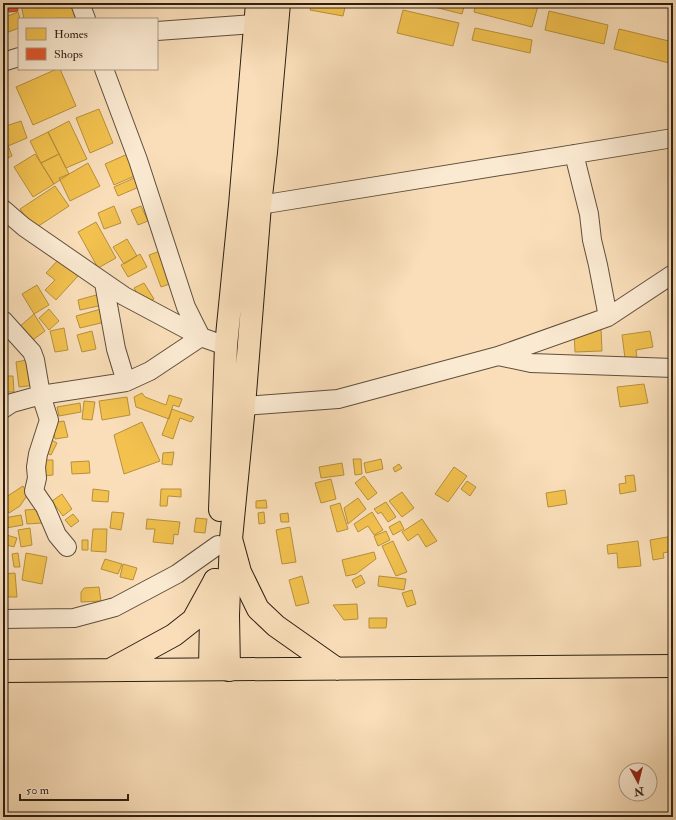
<svg xmlns="http://www.w3.org/2000/svg" width="676" height="820" font-family="'IM FELL Double Pica',serif">
<style>
.homes{fill:#f2c14e;stroke:#b7903c}
.shops{fill:#e4572e;stroke:#ad4626}
.lines{fill:none;stroke-linecap:round;stroke-linejoin:round}
.minor-casing{stroke:#604f3c;stroke-width:20}
.major-casing{stroke:#2d1f13;stroke-width:24}
.highway-casing{stroke:#2d1f13;stroke-width:24}
.minor{stroke:#fbead2;stroke-width:18}
.major{stroke:#f9deb9;stroke-width:22}
.highway{stroke:#f9deb9;stroke-width:22}
</style>
<rect width="100%" height="100%" fill="#f9deb9"/>
<filter id="stains"><feTurbulence type="fractalNoise" baseFrequency=".005" numOctaves="4"/><feColorMatrix values="0 0 0 0 .2 0 0 0 0 .09 0 0 0 0 .02 0 0 0 .5 -.17"/></filter>
<radialGradient id="worn" r=".72"><stop offset=".6" stop-color="#630" stop-opacity="0"/><stop offset="1" stop-color="#630" stop-opacity=".3"/></radialGradient>
<path class="homes" d="M26 3H37L38 8 59 3H71L75 18 24 19 21 4Z
M312 3H346L343 16 310 10Z
M419 3H465L462 14Z
M476 3H527L538 6 532 27 474 12Z
M403 10 459 23 453 46 397 33Z
M549 11 608 25 604 44 545 30Z
M18 12 20 19H19V28L3 34V18Z
M475 28 532 40 530 53 472 40Z
M619 29 673 42V64L614 49Z
M57 69H60L76 106 33 125 16 87Z
M99 109 113 143 90 153 76 118Z
M21 121 27 138 8 146 3 132V127Z
M69 121 87 159 66 168 48 132Z
M3 132 12 156 3 160Z
M48 132 59 154 41 163 30 141Z
M130 153 139 174 114 185 105 164Z
M35 154 54 184 33 197 14 167Z
M59 154 69 174 54 184 41 163Z
M88 163 100 186 70 201 59 178 69 174Z
M134 178 139 187 118 196 114 187Z
M55 186 69 206 34 229 20 209Z
M114 206 121 223 104 229 98 213Z
M141 206 148 221 138 225 131 210Z
M96 222 116 258 98 268 78 232Z
M127 239 137 256 124 264 113 247Z
M163 250 175 282 161 287 149 255Z
M140 254 147 267 128 277 121 265Z
M59 259 78 276 56 300 45 290 55 280 46 273Z
M144 283 154 299 144 305 134 288Z
M37 285 49 305 34 314 22 294Z
M100 294 103 305 80 310 78 300Z
M49 309 59 321 49 330 39 318Z
M101 309 105 322 80 328 76 316Z
M34 314 45 331 30 342 19 327Z
M64 328 68 350 55 352 50 331Z
M601 328 602 351 575 352 574 329Z
M92 331 96 349 82 352 77 335Z
M650 331 653 347 636 350 638 365 626 366 622 335Z
M32 359 36 385 19 387 16 362Z
M3 376H13L14 392H3Z
M644 384 648 403 620 407 617 387Z
M142 393 145 397 166 405 169 395 182 399 179 407 173 405 169 419 136 407 134 397Z
M127 397 130 415 102 420 99 401Z
M84 401 95 402 92 420 82 419Z
M80 403 81 412 59 416 57 407Z
M172 409 194 417 191 422 180 418 173 439 162 435Z
M64 421 68 437 55 439 52 423Z
M142 422 160 461 124 474 114 435Z
M50 439 57 443 51 455 44 452Z
M174 452 172 465 162 464 163 453Z
M353 459H361L362 474 355 475Z
M381 459 383 469 366 473 364 463Z
M42 460H53V475L43 476Z
M89 461 90 473 72 474 71 462Z
M342 463 344 475 321 478 319 467Z
M399 464 402 468 395 472 393 468Z
M454 467 467 476 448 502 435 494Z
M634 475 636 491 620 494 619 484 626 483 625 476Z
M364 476 377 493 368 500 355 483Z
M331 479 336 499 321 503 315 483Z
M467 481 476 487 470 496 461 489Z
M23 486 28 494 20 506 9 513 3 505V499Z
M93 489 109 491 108 502 92 501Z
M161 489H181V497L168 496 167 506H160Z
M565 490 567 504 548 507 546 493Z
M402 492 414 508 402 517 389 501Z
M62 494 72 509 63 516 52 501Z
M358 498 366 509 348 524 344 508Z
M266 500 267 508H256V501Z
M386 502 396 517 388 522 381 512 378 514 374 509Z
M340 503 348 529 337 532 330 506Z
M40 509 42 523 27 524 25 510Z
M112 512 124 513 121 530 110 528Z
M264 512 265 523 259 524 258 513Z
M372 512 383 530 374 535 368 526 358 532 354 524Z
M288 513 289 522H281L280 514Z
M73 514 79 521 71 527 65 520Z
M21 515 23 525 6 528 4 518Z
M196 518 207 519 205 533 194 532Z
M147 519 180 522 178 535 174 534 173 544 153 542 155 529H146Z
M422 519 437 541 426 547 418 534 408 541 402 532Z
M400 521 404 529 393 535 389 527Z
M290 527 296 562 282 564 276 530Z
M30 528 32 545 21 547 18 530Z
M93 529H107L106 552 91 551Z
M386 531 390 540 378 546 374 536Z
M3 534 17 538 14 547 3 544Z
M673 536V551L663 553 664 558 653 560 650 540Z
M82 540H88V550H82Z
M393 541 407 572 396 576 382 546Z
M638 541 641 566 618 568 617 553 608 554 607 545Z
M374 552 376 559 356 574 346 576 342 560Z
M18 553 20 567H14L12 554Z
M26 553 47 557 42 584 22 580Z
M105 559 122 564 118 574 101 569Z
M123 564 137 568 133 580 120 577Z
M15 573 17 597H3V574Z
M361 575 365 583 356 588 352 580Z
M302 576 309 603 296 606 289 580Z
M379 576 406 579 404 590 378 586Z
M99 587 101 601 81 602V592L84 588Z
M412 590 416 604 407 607 402 593Z
M357 604 358 619 344 620 333 605Z
M369 618H387L386 628H369Z"/>
<path class="shops" d="M7 3H17L18 11 9 12Z"/>
<g class="lines">
<defs>
<path id="minor" d="M80 3 86 19
M157 31 254 24
M3 62 19 57
M104 69 138 160 186 307 201 337
M574 154 589 214 592 240 598 265 608 317
M247 205H260L673 138
M3 209 24 227 124 296 201 337 226 346
M104 283 116 349 126 382
M3 320 32 352 35 360 41 395 49 420 38 454 36 467 37 478 34 491 45 507 57 535 67 547
M498 356 608 317 673 274
M244 406 338 399 498 356 531 363 673 368
M3 409 12 403 41 395 126 382 150 371 201 337
M3 619 74 618 115 607 177 574 218 545"/>
<path id="major" d="M220 510 226 346 240 205 257 3
M210 669 211 615 215 580
M229 670 228 615 231 539 244 406 260 205 266 152 279 3"/>
<path id="highway" d="M231 539 240 572 258 609 276 626 337 669
M110 670 174 635 193 620 215 580
M3 671 673 666"/>
</defs>
<use href="#minor" class="minor-casing"/>
<use href="#major" class="major-casing"/>
<use href="#highway" class="highway-casing"/>
<use href="#minor" class="minor"/>
<use href="#major" class="major"/>
<use href="#highway" class="highway"/>
</g>
<rect width="676" height="820" fill="none" stroke="#f9deb9" stroke-width="16"/>
<rect x="4" y="4" width="668" height="812" fill="none" stroke="#2d1f13" stroke-width="2"/>
<rect x="8" y="8" width="660" height="804" fill="none" stroke="#2d1f13"/>
<rect x="18" y="18" width="140" height="52" fill="#fbead2" stroke="#a99986"/>
<rect x="26" y="28" width="20" height="12" fill="#f2c14e" stroke="#a99986"/>
<text x="54" y="38" font-size="12" fill="#2d1f13">Homes</text>
<rect x="26" y="48" width="20" height="12" fill="#e4572e" stroke="#a99986"/>
<text x="54" y="58" font-size="12" fill="#2d1f13">Shops</text>
<g transform="translate(638 782) rotate(173)"><circle r="19" fill="#fbead2" stroke="#a99986"/>
<path d="M0-3L7 15L0 10L-7 15Z" fill="#8f2418"/>
<text y="-6" font-size="11" font-weight="bold" text-anchor="middle" fill="#2d1f13">N</text>
</g>
<path d="M20 794v6h108v-6" fill="none" stroke="#2d1f13" stroke-width="2"/>
<text x="26" y="794" font-size="12" fill="#2d1f13" stroke="#fbead2" stroke-width="3" paint-order="stroke">50 m</text>
<rect width="100%" height="100%" filter="url(#stains)"/>
<rect width="100%" height="100%" fill="url(#worn)"/>
</svg>
